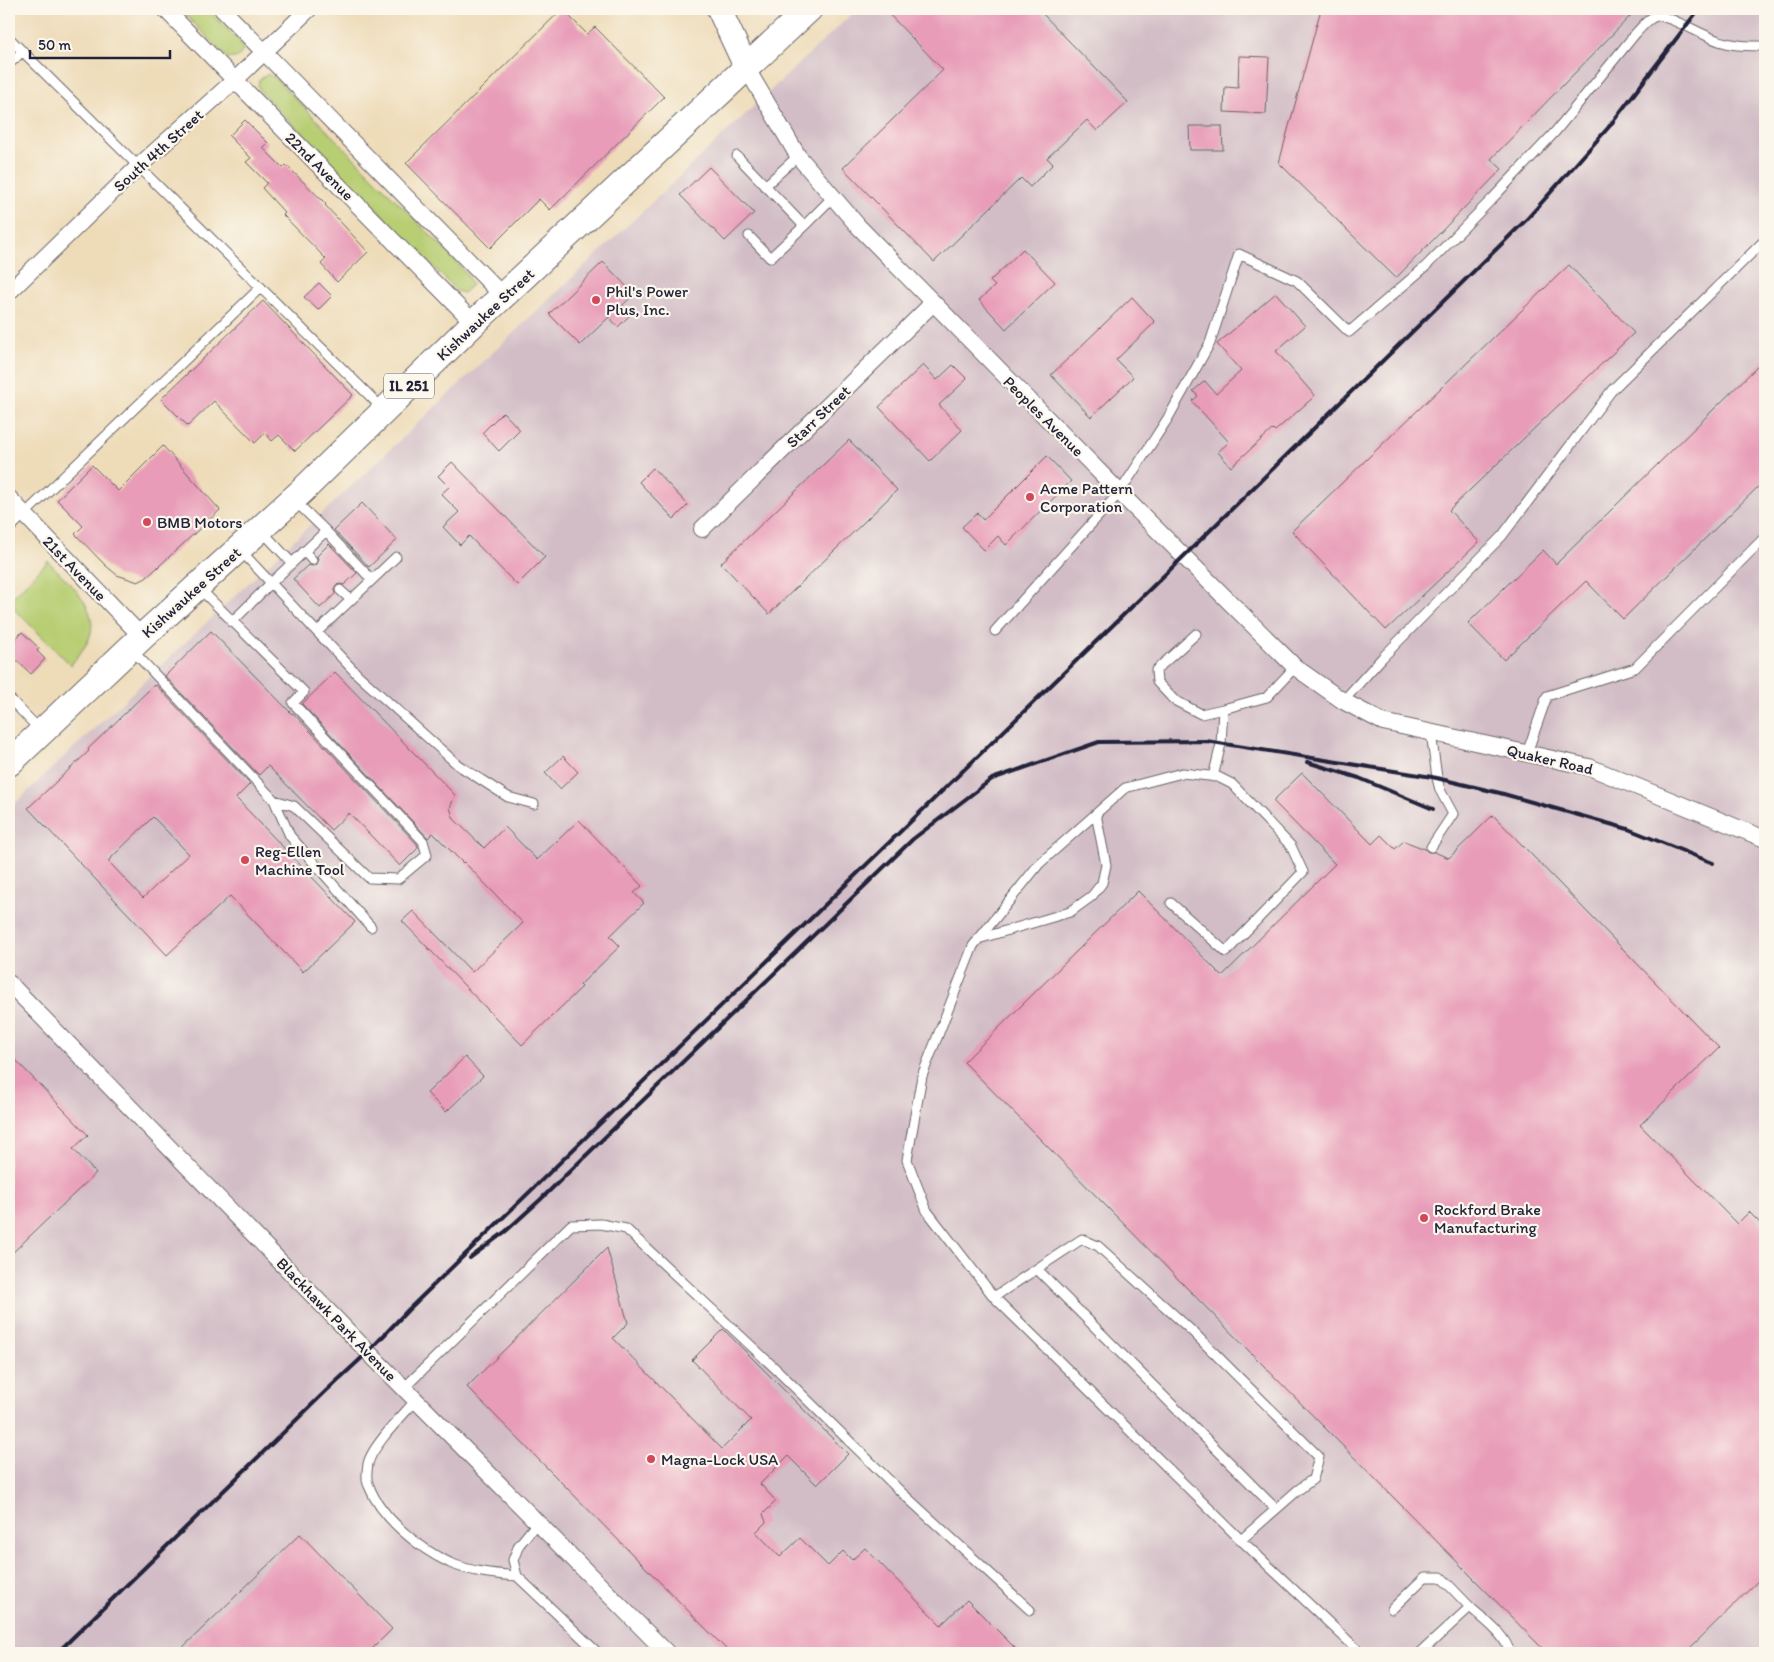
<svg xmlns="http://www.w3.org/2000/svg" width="1774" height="1662" font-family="Itim,sans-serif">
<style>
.industrial{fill:#d2bdc6}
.green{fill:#b8ce73;stroke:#6d7857}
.building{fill:#e89cb8;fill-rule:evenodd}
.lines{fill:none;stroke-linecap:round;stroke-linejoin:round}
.lane-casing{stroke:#696367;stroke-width:11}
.street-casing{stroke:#696367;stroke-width:18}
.secondary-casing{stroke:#696367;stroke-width:26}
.primary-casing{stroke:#696367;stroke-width:28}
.lane{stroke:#fff;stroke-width:9}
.street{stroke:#fff;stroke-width:16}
.secondary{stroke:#fff;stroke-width:24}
.primary{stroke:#fff;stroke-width:26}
.rail{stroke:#22223b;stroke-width:4}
.poi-dot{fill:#d1495b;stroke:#fbf7ec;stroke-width:2}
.labels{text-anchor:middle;stroke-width:4.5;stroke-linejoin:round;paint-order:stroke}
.shield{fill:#fbf7ec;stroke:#636270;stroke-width:1}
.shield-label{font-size:15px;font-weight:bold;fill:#22223b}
.street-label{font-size:16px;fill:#22223b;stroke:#fbf7ec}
.poi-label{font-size:16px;fill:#22223b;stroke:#fbf7ec;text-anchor:start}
</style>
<rect width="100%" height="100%" fill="#fbf7ec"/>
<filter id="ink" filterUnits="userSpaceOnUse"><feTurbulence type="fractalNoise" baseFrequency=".02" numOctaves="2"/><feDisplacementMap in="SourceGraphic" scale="10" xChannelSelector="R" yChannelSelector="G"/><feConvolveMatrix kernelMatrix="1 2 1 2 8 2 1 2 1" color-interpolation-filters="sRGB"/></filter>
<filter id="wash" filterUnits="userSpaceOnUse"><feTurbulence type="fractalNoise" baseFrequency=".0096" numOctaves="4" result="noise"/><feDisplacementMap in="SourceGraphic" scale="20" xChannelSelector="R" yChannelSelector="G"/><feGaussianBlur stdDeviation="1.12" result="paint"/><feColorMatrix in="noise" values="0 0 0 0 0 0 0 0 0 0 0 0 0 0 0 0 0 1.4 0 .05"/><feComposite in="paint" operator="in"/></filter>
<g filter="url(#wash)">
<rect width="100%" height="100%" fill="#eedcb9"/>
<path class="industrial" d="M857 9H1765V1653H9V809Z"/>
<path class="green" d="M180 9H207L241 43 243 49C240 57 236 59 228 58Z
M268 74 278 81 456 261 467 275 472 285 463 293 457 291 261 92 258 85 259 80Z
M48 561C66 581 100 606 90 636 87 646 77 656 71 665L9 604V601Z"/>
<g id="blocks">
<path class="building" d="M562 9 587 34 595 27 664 97 550 210 539 199 490 248 406 163Z
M884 9H1038L1128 102 1097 131 1087 120 1047 158 1053 164 1030 187 1021 178 934 262 843 168 943 70Z
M1321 9H1637L1491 159 1502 169 1396 278 1279 163Z
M1239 56 1269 57 1266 114 1224 112 1225 87 1238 88Z
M245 120 268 143 263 148 283 168 286 165 326 204 325 205 368 252 337 282 321 264 326 259 283 215 285 213 262 188 267 183 246 162 251 158 229 136Z
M1189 126H1222L1223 150H1190Z
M709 167 754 213 725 241 680 195Z
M1023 249 1055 282 1006 329 979 300 995 286 990 281Z
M603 262 634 294 622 306 631 314 618 327 609 317 580 345 549 314Z
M1569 265 1634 333 1449 510 1479 542 1386 630 1292 531Z
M319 283 332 296 318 310 304 297Z
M1276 293 1305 326 1276 351 1315 396 1275 431 1273 429 1231 467 1218 452 1229 442 1192 401 1198 396 1193 391 1205 381 1216 394 1241 371 1217 344Z
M1132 297 1155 322 1116 360 1133 377 1091 417 1051 375Z
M263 301 353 395 295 451 279 435 272 441 265 433 255 443 214 401 188 426 161 399Z
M1765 359V480L1623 619 1586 581 1504 660 1468 623 1543 550 1556 564Z
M923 365 937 380 953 365 967 379 939 405 962 430 930 461 879 407Z
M503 412 520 430 499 451 482 433Z
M849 440 897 490 769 614 721 563Z
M163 446 220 510 146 578 138 582 117 575 105 565 75 534 83 526 57 500 92 465 118 491Z
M1047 456 1071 481 1006 545 998 536 984 550 962 527 977 513 983 520Z
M452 462 545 557 517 585 469 536 460 545 443 527 459 512 441 494 449 487 438 476Z
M653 468 688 505 674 519 639 482Z
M362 503 397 540 369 567 334 530Z
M329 544 357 573 344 585 341 584 336 585 334 589 335 594 320 608 293 579 308 565 313 566 316 564 318 559 317 556Z
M211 631 292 714 293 713 417 844 418 848 400 866 349 813 331 830 268 766 259 775 165 676Z
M22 632 39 648 37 651 45 659 31 674 9 653V646Z
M335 672 455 795 450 808 454 819 484 848 505 827 537 860 579 820 642 886 634 893 644 903 610 936 620 946 580 985 582 987 522 1045 402 921 413 911 472 972 523 923 464 862 463 863 433 833 428 838 302 704Z
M154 685 155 686 156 685 250 784 236 798 355 922 303 972 230 896 167 955 28 808 89 751 88 749ZM153 817 189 854 143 898 108 861Z
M563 756 578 772 560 789 545 773Z
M1302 773 1372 844 1381 835 1395 849 1404 841 1425 849 1428 852H1434L1449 858 1493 815 1719 1048 1640 1125 1737 1224 1749 1212 1765 1228V1574L1685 1653H1547L964 1062 1138 891 1222 976 1335 864 1273 801Z
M9 1053 88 1135 73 1149 96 1173 9 1256Z
M465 1057 483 1076 446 1112 427 1093Z
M607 1248 628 1323 613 1338 722 1449 751 1420 692 1360 723 1329 848 1454 817 1485 788 1456 760 1484 776 1501 763 1514 766 1522 756 1532 780 1557 800 1538 828 1566 843 1551 852 1560 865 1548 941 1625 967 1600 1020 1653H730L467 1387Z
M300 1534 392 1629 368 1653H177Z"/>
</g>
</g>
<g filter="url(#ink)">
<use href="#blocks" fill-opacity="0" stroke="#696367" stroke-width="1"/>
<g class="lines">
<defs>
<path id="lane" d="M9 38 383 409
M9 64 23 51
M737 156 804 226 833 197
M765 186 798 156
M749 236 770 258 804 226
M295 501 326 531 372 580 317 632 271 583 326 531
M9 529 261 287
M261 530 292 563
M304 551 312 560
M372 580 396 557
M198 587 304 692 293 703 423 841 427 855 398 879 369 878 294 806 274 800
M340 590 351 600
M232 622 271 583 241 551
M995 631 1120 492 1168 418 1210 343 1239 254 1297 281 1349 332 1425 267 1492 199 1555 132 1636 33C1641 28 1649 17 1657 16 1665 14 1707 37 1719 41 1734 46 1749 46 1765 46
M317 632 358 675 458 765 508 797 534 804
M1196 634 1156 670 1157 682 1174 700 1201 714 1223 709
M132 650 274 800 290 836 371 927
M9 698 40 730
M1343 701 1382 658 1502 536 1612 390 1765 240
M1527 753 1547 696 1635 668 1765 537
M1213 777 1221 744 1223 709 1267 697 1295 667
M1431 847 1453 814 1440 790 1437 778 1431 732
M1171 903 1226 952 1303 872 1291 846 1232 784 1218 777 1182 773 1125 788 1039 864 973 946 922 1076 907 1160 927 1211 994 1297 1241 1540 1361 1653
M978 939 1070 912 1092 896 1102 883 1106 865 1096 814
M1037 1269 1276 1509
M994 1297 1082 1239 1098 1246 1193 1332 1319 1457 1313 1479 1298 1490 1241 1540
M404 1388 571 1225 601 1224 626 1229 778 1371 900 1491 1030 1610
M416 1400C404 1414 371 1447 368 1464 367 1470 366 1481 369 1486 381 1518 420 1549 450 1563 471 1572 495 1574 517 1576
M537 1523 519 1545 513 1560 517 1576 598 1653
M1392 1609 1425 1577H1441L1470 1607
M1420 1653 1470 1607C1484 1620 1505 1634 1510 1653"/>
<path id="street" d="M165 9 474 323
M222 9 503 296
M747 69 798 156 858 226 1134 507 1295 667 1343 701 1383 722 1589 767 1765 839
M9 292 139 166 235 80 309 9
M9 498 142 637
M702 529 933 303
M9 983 368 1352 667 1653"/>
<path id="secondary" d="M719 9 747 69"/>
<path id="primary" d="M9 763 142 637 302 491 474 323 809 9"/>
</defs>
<use href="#lane" class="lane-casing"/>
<use href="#street" class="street-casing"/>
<use href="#secondary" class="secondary-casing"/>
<use href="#primary" class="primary-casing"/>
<use href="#lane" class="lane"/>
<use href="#street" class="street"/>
<use href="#secondary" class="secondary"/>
<use href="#primary" class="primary"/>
<path class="rail" d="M1307 762 1359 778 1433 809
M470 1258 506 1231 540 1200 913 839 992 779 1099 742 1206 741 1432 777 1500 793 1628 829 1713 863
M57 1653 326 1391 368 1352 408 1310 1183 557 1527 219 1608 128 1699 9"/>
</g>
</g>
<g class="poi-dot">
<circle cx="596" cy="300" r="5"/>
<circle cx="1030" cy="497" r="5"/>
<circle cx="147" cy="522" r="5"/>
<circle cx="245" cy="860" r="5"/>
<circle cx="1424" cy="1218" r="5"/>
<circle cx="651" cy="1459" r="5"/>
</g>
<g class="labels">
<rect class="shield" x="384" y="373.5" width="50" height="25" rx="4"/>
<g class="shield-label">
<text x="409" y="391">IL 251</text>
</g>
<g class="street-label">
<text transform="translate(158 150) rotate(-42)" y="6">South 4th Street</text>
<text transform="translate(320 166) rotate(45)" y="6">22nd Avenue</text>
<text transform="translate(485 314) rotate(-43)" y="6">Kishwaukee Street</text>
<text transform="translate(818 416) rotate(-44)" y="6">Starr Street</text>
<text transform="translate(1044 416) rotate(45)" y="6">Peoples Avenue</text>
<text transform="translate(75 568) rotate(46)" y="6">21st Avenue</text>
<text transform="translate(191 592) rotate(-42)" y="6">Kishwaukee Street</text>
<text transform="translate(1550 759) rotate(13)" y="6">Quaker Road</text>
<text transform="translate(337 1319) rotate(46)" y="6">Blackhawk Park Avenue</text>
</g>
<g class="poi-label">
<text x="606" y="297">Phil's Power<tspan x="606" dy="18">Plus, Inc.</tspan></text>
<text x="1040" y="494">Acme Pattern<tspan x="1040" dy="18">Corporation</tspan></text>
<text x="157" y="528">BMB Motors</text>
<text x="255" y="857">Reg-Ellen<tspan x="255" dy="18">Machine Tool</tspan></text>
<text x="1434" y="1215">Rockford Brake<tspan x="1434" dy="18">Manufacturing</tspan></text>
<text x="661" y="1465">Magna-Lock USA</text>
</g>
</g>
<rect width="1774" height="1662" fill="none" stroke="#fbf7ec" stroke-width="30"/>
<path d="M30 50v8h140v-8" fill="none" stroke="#22223b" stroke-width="2.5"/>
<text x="38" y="50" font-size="15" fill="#22223b" stroke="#fbf7ec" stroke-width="4" paint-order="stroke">50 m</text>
</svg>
